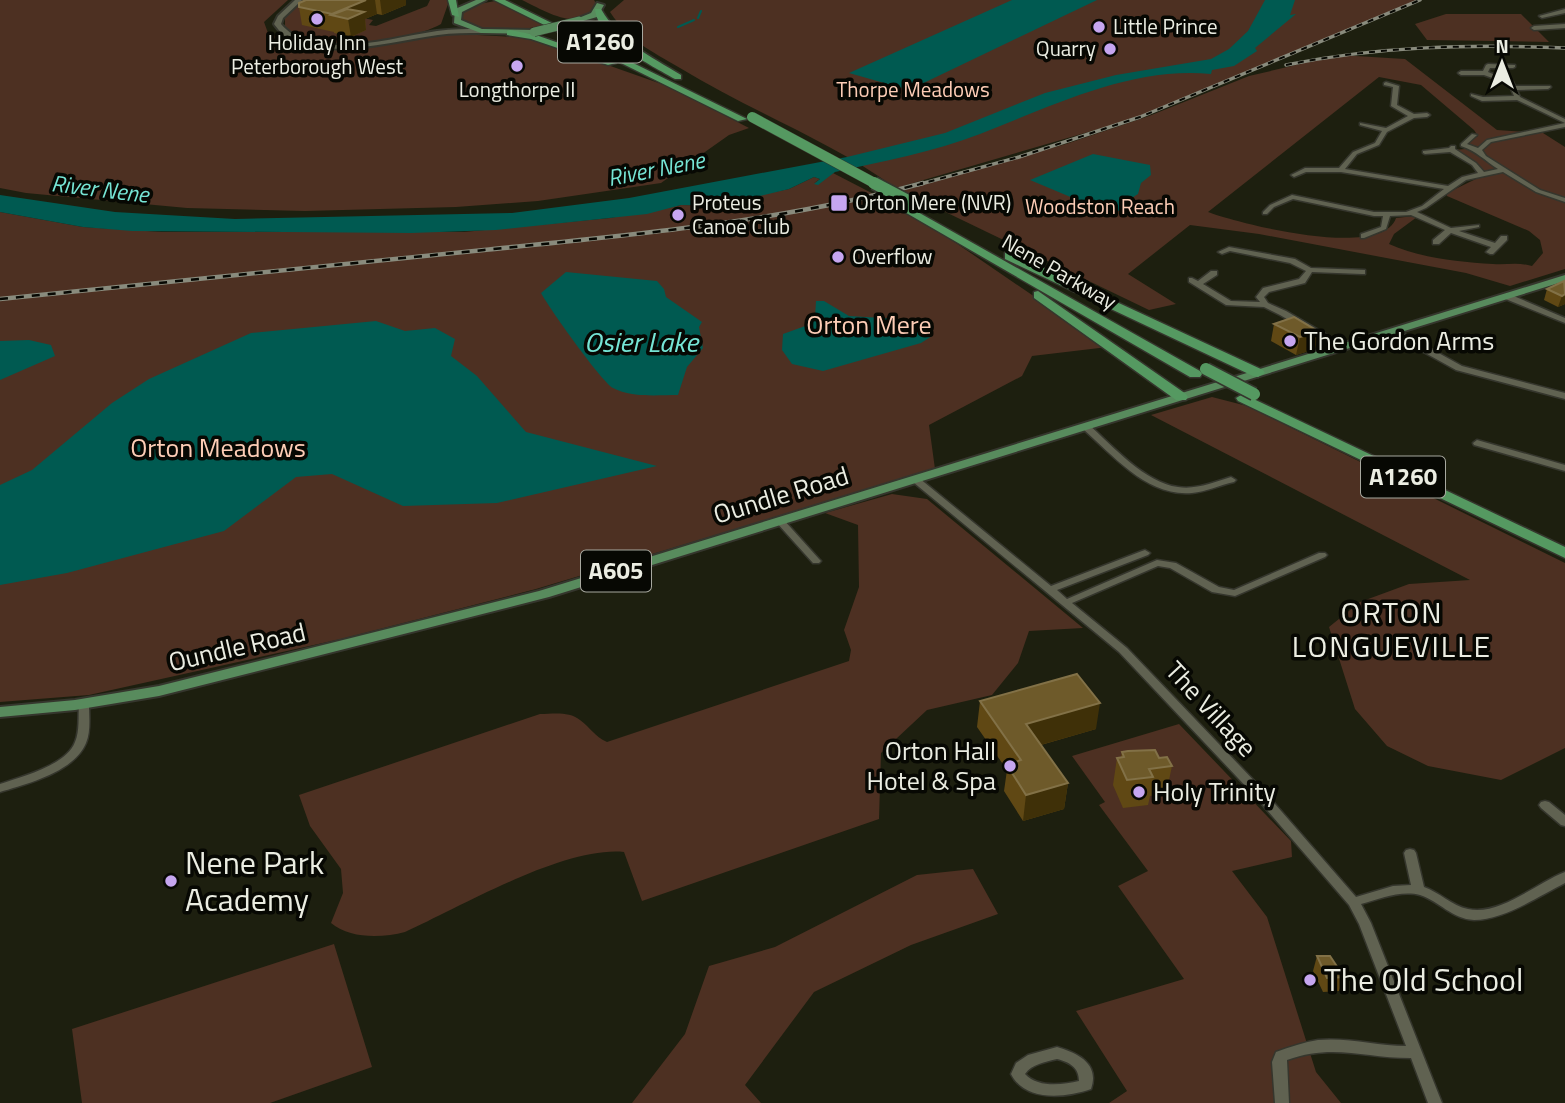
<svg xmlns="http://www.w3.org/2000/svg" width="1565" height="1103" font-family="'Titillium Web',sans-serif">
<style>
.green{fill:#4d3022;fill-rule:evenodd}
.water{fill:#005a51}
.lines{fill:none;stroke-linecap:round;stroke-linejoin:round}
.stream{stroke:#005a51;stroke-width:2}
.minor-casing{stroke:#35362d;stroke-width:3}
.tertiary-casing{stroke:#35362d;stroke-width:4}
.primary-casing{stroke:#35362d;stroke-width:4}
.trunk-casing{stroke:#35362d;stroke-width:3}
.minor{fill:#606251;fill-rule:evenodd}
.tertiary{fill:#606251;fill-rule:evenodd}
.primary{fill:#588b5d;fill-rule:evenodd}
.trunk{fill:#559961;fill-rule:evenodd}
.rail-far1-casing{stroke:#898b7d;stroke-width:3.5}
.rail-casing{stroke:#898b7d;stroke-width:4.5}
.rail-far1{stroke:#070803;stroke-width:2;stroke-dasharray:6;stroke-linecap:butt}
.rail{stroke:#070803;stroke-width:2.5;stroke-dasharray:8;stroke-linecap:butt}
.primary-bridge-casing{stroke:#35362d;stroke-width:10;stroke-linecap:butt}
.trunk-bridge-far1-casing{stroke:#35362d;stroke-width:11;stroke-linecap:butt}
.trunk-bridge-casing{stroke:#35362d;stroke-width:15;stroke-linecap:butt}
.primary-bridge{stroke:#588b5d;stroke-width:9}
.trunk-bridge-far1{stroke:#559961;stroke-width:10}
.trunk-bridge{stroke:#559961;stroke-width:12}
.wall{fill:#604814}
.shaded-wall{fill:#3f3008}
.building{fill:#6e5a2a;stroke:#827147;stroke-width:2}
.poi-dot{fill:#c6a6f0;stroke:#070803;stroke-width:2.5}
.labels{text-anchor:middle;stroke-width:7;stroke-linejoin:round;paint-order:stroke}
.far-poi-label{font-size:21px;fill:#ebede2;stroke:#070803;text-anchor:start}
.far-park-label{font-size:21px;fill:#fdcdb6;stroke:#070803}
.far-street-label{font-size:21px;fill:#ebede2;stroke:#070803}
.far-water-label{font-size:23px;font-style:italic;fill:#76e5d5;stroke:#070803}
.shield{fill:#070803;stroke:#a7a89f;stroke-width:2}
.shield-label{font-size:24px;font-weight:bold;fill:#ebede2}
.park-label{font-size:26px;fill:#fdcdb6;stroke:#070803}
.poi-label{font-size:26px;fill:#ebede2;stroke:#070803;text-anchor:start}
.street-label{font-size:26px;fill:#ebede2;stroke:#070803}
.water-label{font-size:28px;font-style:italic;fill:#76e5d5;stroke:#070803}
.quarter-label{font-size:30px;letter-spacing:2px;fill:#ebede2;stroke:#070803}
.near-poi-label{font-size:32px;fill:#ebede2;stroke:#070803;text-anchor:start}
</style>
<rect width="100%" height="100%" fill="#1d1f0f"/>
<path class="green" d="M0 0H288L264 22 268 33C300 46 329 50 363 50L343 47 370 46 440 33 531 38 670 87 749 128 729 135 661 183 538 201 456 207 305 211 187 208 26 193 0 188Z
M304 0H319L311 26 337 32 358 17 373 20 369 25 376 26 427 6 430 0H447L448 4 441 24C411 41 317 59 285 28V17Z
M522 0H594L597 5C582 35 543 10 522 0Z
M624 0H1419L1140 117 896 188C829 140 750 111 680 68 650 50 630 42 610 12Z
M495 1 548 25C523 29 489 37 464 23L462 14 474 5Z
M1446 14H1521L1549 42 1427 40 1415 24Z
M1339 55 1405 59 1497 130 1543 133 1565 147V269L1510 286 1466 273 1259 234 1190 225 1128 274 1176 304 1149 310 902 191 1066 144 1149 116 1249 76ZM1379 77 1421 85 1474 130 1478 136 1468 142 1465 149 1454 150 1472 160 1482 176 1447 193V196L1529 231 1540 240 1543 253 1532 266C1518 262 1507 265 1493 264 1458 262 1421 258 1389 244L1394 234 1417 217 1415 216 1396 218C1382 260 1240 224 1208 212Z
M833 173 918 217 1108 347 1032 356 1022 376 929 425 935 469 536 589 341 639 89 695 0 702V212L83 227 162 232H464L610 218 681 205 733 206 754 196 789 189 814 177 820 179 814 183Z
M1212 397 1247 406 1565 563V748L1501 780 1428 766 1387 746 1355 709 1329 627 1360 602 1409 584 1470 580 1151 415Z
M892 494 927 499 1083 628 1029 631 1018 663 992 695 927 710 881 753 879 819 642 901 624 852C564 846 460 907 405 932 382 938 350 939 331 923L343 893 341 869 310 826 299 795 540 714C553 714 569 711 580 720 591 728 594 736 607 742L849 661 851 650 844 630 859 587 858 525 825 513Z
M1179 724 1291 841 1292 857 1232 871 1267 917 1316 1072 1341 1103H1109L1127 1091 1076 1011 1184 979 1118 886 1148 871 1099 805 1105 802 1072 756Z
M973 869 998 914 911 945 814 992 745 1085 761 1103H632L685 1034 709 966 775 947 917 875Z
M334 944 372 1067 270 1103H82L72 1029Z"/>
<path class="water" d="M1012 0H1097L909 90 849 73Z
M1265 0H1295L1290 15 1296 14 1255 48 1257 51 1234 66 1212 70 1211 74C1132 66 1052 106 980 134 934 152 883 161 835 172L818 185 814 184 820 179 814 177 789 189 743 200V203L734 206 681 205 647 214 496 230 411 233 132 231 83 227 0 212V195L115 212 235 219 512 213 629 198 847 157 945 133 1045 93 1116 75 1211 59 1229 49 1248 31Z
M1093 154 1150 165 1151 175 1141 183 1138 194 1127 201 1130 206 1111 214 1030 180Z
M566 272 657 281 664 289 666 297 702 322 699 327 703 348 687 367 678 395C658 395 631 398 613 388 601 381 549 308 541 293Z
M816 301H824L849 316 915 320 932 336 921 343 823 371 792 364 782 350 783 334 808 325 815 318Z
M376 321 405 331 435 328 455 339 451 356 477 376 526 432 657 466 497 503 403 506 332 474 296 477 224 531 67 573 0 585V485L32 470 112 403 149 379 251 333Z
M29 340 51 345 55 356 0 380V341Z"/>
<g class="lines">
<path class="stream" d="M698 18 701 11
M678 27 694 20"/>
<defs>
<path id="minor" d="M1565 9V13L1542 18 1539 16Z
M1565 24V28L1534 30 1531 28 1534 26Z
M1488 64 1515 65V67L1513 68H1490L1488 72 1513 82 1515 86H1550L1551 87 1548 89 1517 90 1520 97 1565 119V123L1517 100 1482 101 1471 96V94L1483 97 1514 96 1509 84 1484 75H1461L1458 73 1461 71H1483L1486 65Z
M1386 82 1399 86 1397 105 1414 114 1427 113 1430 115 1427 117 1414 118 1387 132 1379 145 1357 154 1345 169 1448 186 1462 177 1478 173 1472 165 1450 152 1425 154 1423 153V151L1449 148 1451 146H1455V149L1476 163 1484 172 1498 169C1484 160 1478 152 1461 146V144L1472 134 1477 135 1467 144 1478 148 1487 140 1565 123V127L1491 142 1482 150 1486 156 1540 190 1565 198V202L1536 192 1503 172 1466 180 1426 208 1417 212 1451 228 1479 225V227L1459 231 1495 243 1501 236H1507V240L1493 254H1490L1486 252 1491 247 1451 233 1439 244H1433V240L1445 230 1411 215 1390 216 1386 229 1364 238H1361V234L1381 227 1383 216H1374L1293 199 1274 207 1267 214H1263V212L1270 205 1292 195 1374 212H1406L1422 206 1444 189 1341 172H1306L1294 177 1291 175 1305 168H1339L1353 152 1375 143 1382 131 1360 125V123L1386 128 1408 116 1391 106 1393 87 1384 85V83Z
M1229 247 1295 259 1311 268 1365 270V274H1362L1312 272 1305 283 1269 292 1264 297 1268 303 1286 311 1346 346V350H1340L1280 315 1264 307 1226 305 1189 282V278H1192L1198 281 1211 271H1217V275L1203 284 1231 301 1260 302 1256 297 1263 288 1299 279 1306 271 1290 263 1230 251 1222 254 1218 252Z
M1503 294H1509L1565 318V323L1503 298Z
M1391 330H1397L1462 366 1565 393V399L1456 370 1391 334Z
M1086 424 1089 425C1113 446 1145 483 1178 487 1196 490 1214 482 1231 477L1236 480 1234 482C1220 485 1206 492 1192 493 1147 497 1114 456 1083 429L1082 427Z
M1477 440 1565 465V471L1474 445 1473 443Z
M916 477 919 478 1051 586 1142 551 1145 550 1150 553 1148 555 1057 590 1067 599 1157 560 1176 563 1219 587 1234 590 1319 553H1325L1327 555 1325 557 1235 596 1212 592 1170 568 1158 566 1072 603 1127 648 1262 789 1356 897 1393 886 1411 885 1404 853 1406 850 1410 849 1414 850 1416 853 1424 887C1439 892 1452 906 1468 909 1500 916 1536 883 1565 872V883C1539 896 1504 920 1474 920 1452 919 1439 901 1420 895 1401 890 1379 899 1361 904L1371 923 1442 1103H1428L1411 1058C1364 1058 1333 1043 1287 1060L1289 1103H1275L1272 1062 1276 1052C1290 1047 1304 1042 1318 1040 1348 1037 1377 1046 1406 1046L1359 924 1349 905 1254 795 1119 652 913 482 911 480Z
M780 518 783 519 819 559 821 561 819 563H813L777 523 775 521Z
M84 700 88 701 89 704C89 716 91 732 86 743 74 772 27 784 0 792V784C21 777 67 765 75 742 80 731 78 716 79 704L80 701Z
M1545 801 1549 802 1565 815V826L1561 825 1541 808 1539 805 1541 802Z
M1057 1047C1077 1053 1100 1063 1091 1089 1065 1098 1025 1102 1011 1074L1016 1063 1028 1055ZM1057 1059C1069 1062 1079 1067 1079 1081 1062 1085 1038 1088 1025 1074 1032 1064 1045 1062 1057 1059Z"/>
<path id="tertiary" d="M295 0H302L283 18 281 24C288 32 296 38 307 41 349 52 396 37 437 31 452 29 466 29 481 29L484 31 481 33C467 33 452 33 438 35 394 41 330 60 289 39 283 36 278 29 274 24L278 16Z"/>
<path id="primary" d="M476 0H486L462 12 461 20 482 29 534 30 538 32 534 34 481 33 454 23 455 9Z
M597 3 604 5 597 17 576 23V19L591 13Z
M1565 275V281L549 597 159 696 75 710 0 717V707L75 700 159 686 539 591Z"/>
<path id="trunk" d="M448 0H456L459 17 452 15Z
M494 0H505L747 119 738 121Z
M595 9H601C620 42 650 56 681 75V79H675C651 65 597 39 595 9Z
M510 30 536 35 616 63 608 65 531 39 507 35V31Z
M900 202 1200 371 1202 374 1200 377H1190L896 207 894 205Z
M1009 252 1263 370 1265 373 1258 377 1253 376 1005 259V253Z
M1038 291 1186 394 1188 397 1186 400H1176L1034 298V292Z
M1243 394 1565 547V558L1238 401 1236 398Z"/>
</defs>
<use href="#minor" class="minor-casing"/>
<use href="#tertiary" class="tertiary-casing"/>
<use href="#primary" class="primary-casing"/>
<use href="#trunk" class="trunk-casing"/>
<use href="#minor" class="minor"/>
<use href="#tertiary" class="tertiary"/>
<use href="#primary" class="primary"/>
<use href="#trunk" class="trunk"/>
<defs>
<path id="rail-far1" d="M1286 65C1379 46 1471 44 1565 48
M917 185 1019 157 1140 117 1420 0"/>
<path id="rail" d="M0 299C161 283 323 266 484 250 632 235 780 222 923 183"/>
</defs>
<use href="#rail-far1" class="rail-far1-casing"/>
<use href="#rail" class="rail-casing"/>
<use href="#rail-far1" class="rail-far1"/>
<use href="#rail" class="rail"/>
<defs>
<path id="primary-bridge" d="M534 32 579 21"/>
<path id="trunk-bridge-far1" d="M752 117 878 185"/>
<path id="trunk-bridge" d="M874 183 910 202
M1206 369 1254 394"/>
</defs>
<use href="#primary-bridge" class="primary-bridge-casing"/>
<use href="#trunk-bridge-far1" class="trunk-bridge-far1-casing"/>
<use href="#trunk-bridge" class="trunk-bridge-casing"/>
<use href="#primary-bridge" class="primary-bridge"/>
<use href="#trunk-bridge-far1" class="trunk-bridge-far1"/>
<use href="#trunk-bridge" class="trunk-bridge"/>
</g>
<path class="wall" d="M306 0H406V5L382 15 377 14 365 19 366 30 351 37 334 33V32L302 25 299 7Z
M1565 281V304L1558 307 1544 300 1547 289Z
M1294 317 1315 349 1296 355 1271 341 1274 324Z
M980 701 1096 729 1041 745 1068 783 1064 809 1023 821 1004 791 1007 770 977 727Z
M1122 752 1159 758 1172 766 1166 794 1150 796 1148 805 1123 808 1113 785 1117 758 1121 757Z
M1317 956 1344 977 1339 991 1323 992 1313 971Z"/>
<path class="shaded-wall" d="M366 0H375L377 14 365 19 366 30 351 37 348 19 332 14Z
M380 0H406V5L382 15Z
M1565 294V304L1558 307 1562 296Z
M1319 332 1315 349 1296 355 1300 337Z
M1100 703 1096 729 1023 750 1026 724Z
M1068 783 1064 809 1023 821 1026 795Z"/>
<path class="building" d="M306 0H366L332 14 299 7V3Z
M347 9 364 12 348 19 331 15Z
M1564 281 1565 294 1562 296 1547 289Z
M1294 317 1319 332 1300 337 1274 324Z
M1077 674 1100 703 1026 724 1068 783 1026 795 1007 765 1021 760 980 701Z
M1155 750 1159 758 1167 757 1172 766 1149 769 1153 777 1127 780 1117 758 1124 757 1122 752 1128 751Z
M1317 956H1330L1344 977 1327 978Z"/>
<g class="poi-dot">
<circle cx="317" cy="19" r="7"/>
<circle cx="1099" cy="27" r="7"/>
<circle cx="1110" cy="49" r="7"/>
<circle cx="517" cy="66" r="7"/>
<rect x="830" y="194" width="18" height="18" rx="3.5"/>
<circle cx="678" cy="215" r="7"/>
<circle cx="838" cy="257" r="7"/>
<circle cx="1290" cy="341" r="7"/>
<circle cx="1010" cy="766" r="7"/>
<circle cx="1139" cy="792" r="7"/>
<circle cx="171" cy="881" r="7"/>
<circle cx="1310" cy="980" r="7"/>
</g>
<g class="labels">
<g class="far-poi-label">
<text x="1113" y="34">Little Prince</text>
<text x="317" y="50" text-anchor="middle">Holiday Inn<tspan x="317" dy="24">Peterborough West</tspan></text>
<text x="1096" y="56" text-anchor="end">Quarry</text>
<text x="517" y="97" text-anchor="middle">Longthorpe II</text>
<text x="692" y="210">Proteus<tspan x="692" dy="24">Canoe Club</tspan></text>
<text x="855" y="210">Orton Mere (NVR)</text>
<text x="852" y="264">Overflow</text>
</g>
<g class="far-park-label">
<text x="913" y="97">Thorpe Meadows</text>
<text x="1100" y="214">Woodston Reach</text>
</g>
<g class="far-street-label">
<text transform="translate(1059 272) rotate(30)" y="7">Nene Parkway</text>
</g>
<g class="far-water-label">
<text transform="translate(656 169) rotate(-11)" y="8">River Nene</text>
<text transform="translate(100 189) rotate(7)" y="8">River Nene</text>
</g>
<g class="shield">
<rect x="558" y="21.5" width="84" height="41" rx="5"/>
<rect x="1361" y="456.5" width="84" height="41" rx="5"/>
<rect x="581" y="550.5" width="70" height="41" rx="5"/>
</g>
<g class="shield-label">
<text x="600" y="50">A1260</text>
<text x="1403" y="485">A1260</text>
<text x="616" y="579">A605</text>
</g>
<g class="park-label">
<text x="869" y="334">Orton Mere</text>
<text x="218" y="457">Orton Meadows</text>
</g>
<g class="poi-label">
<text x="1304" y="350">The Gordon Arms</text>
<text x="996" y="760" text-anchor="end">Orton Hall<tspan x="996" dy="30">Hotel &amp; Spa</tspan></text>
<text x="1153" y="801">Holy Trinity</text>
</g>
<g class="street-label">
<text transform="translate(781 495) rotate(-17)" y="9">Oundle Road</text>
<text transform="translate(237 647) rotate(-13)" y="9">Oundle Road</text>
<text transform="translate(1211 709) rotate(47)" y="9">The Village</text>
</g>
<g class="water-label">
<text x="641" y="352">Osier Lake</text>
</g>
<g class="quarter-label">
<text x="1392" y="623">ORTON<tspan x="1392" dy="34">LONGUEVILLE</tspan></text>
</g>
<g class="near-poi-label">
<text x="185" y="874">Nene Park<tspan x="185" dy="37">Academy</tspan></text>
<text x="1324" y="991">The Old School</text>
</g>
</g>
<g transform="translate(1502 63)" stroke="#070803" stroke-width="5" paint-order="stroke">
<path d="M0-5L12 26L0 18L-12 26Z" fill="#ebede2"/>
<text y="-10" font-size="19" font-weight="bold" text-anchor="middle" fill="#ebede2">N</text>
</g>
</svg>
